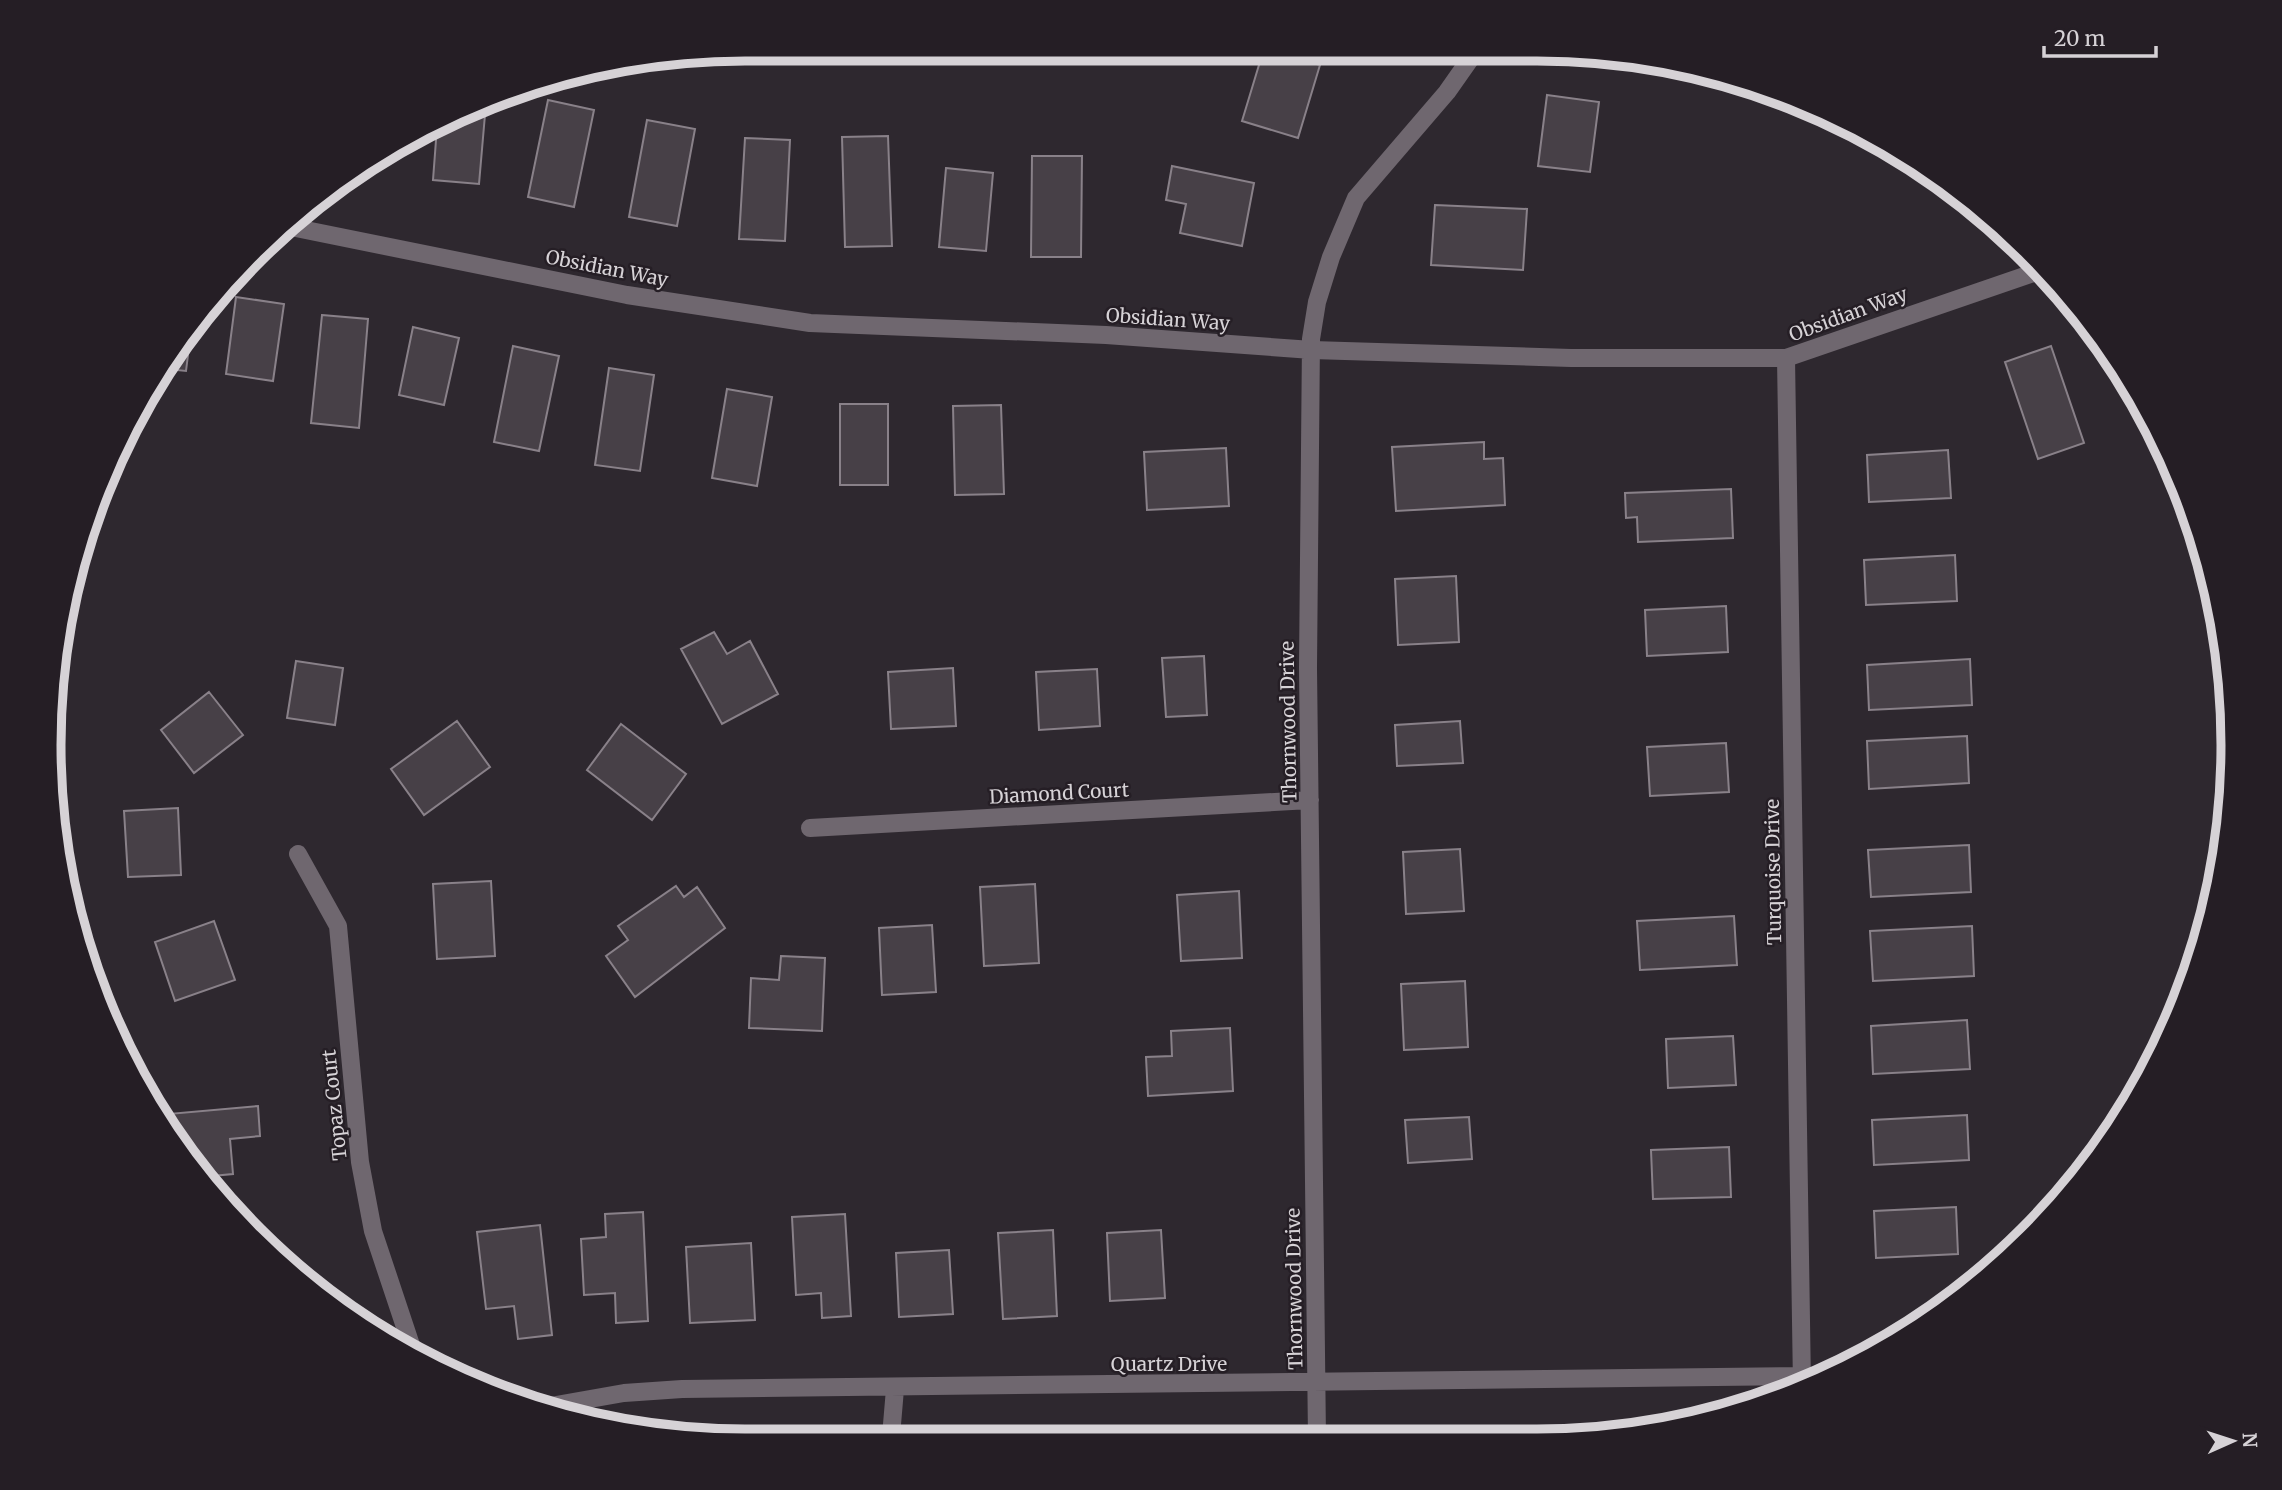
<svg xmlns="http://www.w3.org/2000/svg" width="2282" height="1490" font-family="Merriweather,serif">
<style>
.building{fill:#474047;stroke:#898189;stroke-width:2}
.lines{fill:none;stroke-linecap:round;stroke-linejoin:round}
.street{stroke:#6f676f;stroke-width:18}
.labels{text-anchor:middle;stroke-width:5;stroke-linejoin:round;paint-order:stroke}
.street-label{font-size:19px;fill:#d6d2d6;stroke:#251e25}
.rim{fill:none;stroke:#d6d2d6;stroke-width:9}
</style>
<rect width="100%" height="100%" fill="#2e282f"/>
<path class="building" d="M1262 55H1287L1320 65 1298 138 1242 121Z
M1547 95 1599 102 1590 172 1538 166Z
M548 100 594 110 574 207 528 197Z
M486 103 479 184 433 180 437 127Z
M647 120 695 129 677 226 629 217Z
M888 136 892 246 845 247 842 137Z
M745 138 790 140 785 241 739 239Z
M1032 156H1082L1081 257H1031Z
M1172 166 1254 183 1242 246 1180 233 1186 204 1166 200Z
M946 168 993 173 986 251 939 247Z
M1435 205 1527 209 1523 270 1431 265Z
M236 297 284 304 273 381 226 374Z
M322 315 368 319 359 428 311 423Z
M192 323 186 371 166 369Z
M413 327 459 338 444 405 399 395Z
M513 346 559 356 539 451 494 442Z
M2051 346 2084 443 2038 459 2005 362Z
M609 368 654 375 640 471 595 465Z
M727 389 772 397 757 486 712 478Z
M840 404H888V485H840Z
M1001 405 1004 494 955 495 953 406Z
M1484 442V459L1503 458 1505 505 1396 511 1392 447Z
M1226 448 1229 506 1147 510 1144 452Z
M1948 450 1951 498 1869 502 1867 455Z
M1731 489 1733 538 1638 542 1637 517 1626 518 1625 493Z
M1955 555 1957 601 1866 605 1864 560Z
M1456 576 1459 642 1398 645 1395 579Z
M1726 606 1728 652 1647 656 1645 610Z
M714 632 727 654 750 641 778 694 722 724 681 649Z
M1204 656 1207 715 1166 717 1162 658Z
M1970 659 1972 705 1869 710 1867 665Z
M296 661 343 668 335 725 287 718Z
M953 668 956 726 891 729 888 672Z
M1097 669 1100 726 1039 730 1036 672Z
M209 692 243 735 194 773 161 730Z
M457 721 490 767 424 815 391 769Z
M1460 721 1463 763 1397 766 1395 725Z
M621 724 686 774 652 820 587 770Z
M1967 736 1969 783 1869 789 1867 741Z
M1726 743 1729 792 1650 796 1647 747Z
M178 808 181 875 128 877 124 811Z
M1969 845 1971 892 1871 897 1868 850Z
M1460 849 1464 911 1406 914 1403 852Z
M491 881 495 956 437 959 433 884Z
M1035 884 1039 963 984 966 980 887Z
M676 886 684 897 697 887 725 928 635 997 606 956 628 940 618 926Z
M1239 891 1242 958 1181 961 1177 895Z
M1734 916 1737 965 1640 970 1637 921Z
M214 921 235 980 175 1001 155 942Z
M932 925 936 992 882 995 879 928Z
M1972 926 1974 976 1873 981 1870 931Z
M781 956 825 958 822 1031 749 1028 751 978 779 980Z
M1465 981 1468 1047 1404 1050 1401 984Z
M1967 1020 1970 1069 1873 1074 1871 1026Z
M1230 1028 1233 1091 1148 1096 1146 1057 1172 1056 1171 1031Z
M1733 1036 1736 1085 1668 1088 1666 1039Z
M258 1106 260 1136 230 1139 233 1174 201 1177 157 1115Z
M1967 1115 1969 1160 1874 1165 1872 1120Z
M1469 1117 1472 1159 1408 1163 1405 1120Z
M1729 1147 1731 1197 1653 1199 1651 1150Z
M1956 1207 1958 1254 1876 1258 1874 1211Z
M643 1212 648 1321 616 1323 615 1293 584 1295 581 1239 606 1237 605 1214Z
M845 1214 851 1316 822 1318 821 1293 796 1295 792 1217Z
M540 1225 552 1335 518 1339 514 1306 486 1309 477 1232Z
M1053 1230 1057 1316 1003 1319 998 1233Z
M1161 1230 1165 1298 1110 1301 1107 1233Z
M751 1243 755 1320 690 1323 686 1247Z
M949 1250 953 1314 899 1317 896 1253Z"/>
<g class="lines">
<path class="street" d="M286 226 627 295 810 323 1106 335 1312 350 1571 358H1786L2042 270
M1786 358 1802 1385
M810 828 1310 800
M298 854 338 926 360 1162 373 1231 414 1354
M539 1408 624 1393 682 1389 1801 1376
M891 1436 895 1389
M1317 1438 1308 668 1311 339 1317 302 1331 257 1356 198 1447 92 1473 55"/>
</g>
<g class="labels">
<g class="street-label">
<text transform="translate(607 268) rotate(11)" y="7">Obsidian Way</text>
<text transform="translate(1848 314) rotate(-20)" y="7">Obsidian Way</text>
<text transform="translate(1168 319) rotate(4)" y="7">Obsidian Way</text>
<text transform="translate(1288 722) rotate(-91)" y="7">Thornwood Drive</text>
<text transform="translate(1059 793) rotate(-3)" y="7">Diamond Court</text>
<text transform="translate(1773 872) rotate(-91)" y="7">Turquoise Drive</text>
<text transform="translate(334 1105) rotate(-96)" y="7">Topaz Court</text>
<text transform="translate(1294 1289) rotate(-91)" y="7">Thornwood Drive</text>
<text x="1169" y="1371">Quartz Drive</text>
</g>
</g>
<path d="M0 0H2282V1490H0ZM745 61H1537A684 684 0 0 1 2221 745V745A684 684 0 0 1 1537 1429H745A684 684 0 0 1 61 745V745A684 684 0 0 1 745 61Z" fill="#251e25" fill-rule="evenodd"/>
<path class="rim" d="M745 61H1537A684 684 0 0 1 2221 745V745A684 684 0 0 1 1537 1429H745A684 684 0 0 1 61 745V745A684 684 0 0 1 745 61Z"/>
<g transform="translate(2233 1441) rotate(87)" stroke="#251e25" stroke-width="5" paint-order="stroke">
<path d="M0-5L12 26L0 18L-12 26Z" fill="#d6d2d6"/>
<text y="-10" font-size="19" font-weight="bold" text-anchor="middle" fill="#d6d2d6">N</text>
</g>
<path d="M2044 46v10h112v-10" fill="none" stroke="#d6d2d6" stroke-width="3.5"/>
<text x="2054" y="46" font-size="21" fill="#d6d2d6" stroke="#251e25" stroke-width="5" paint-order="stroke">20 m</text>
</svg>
